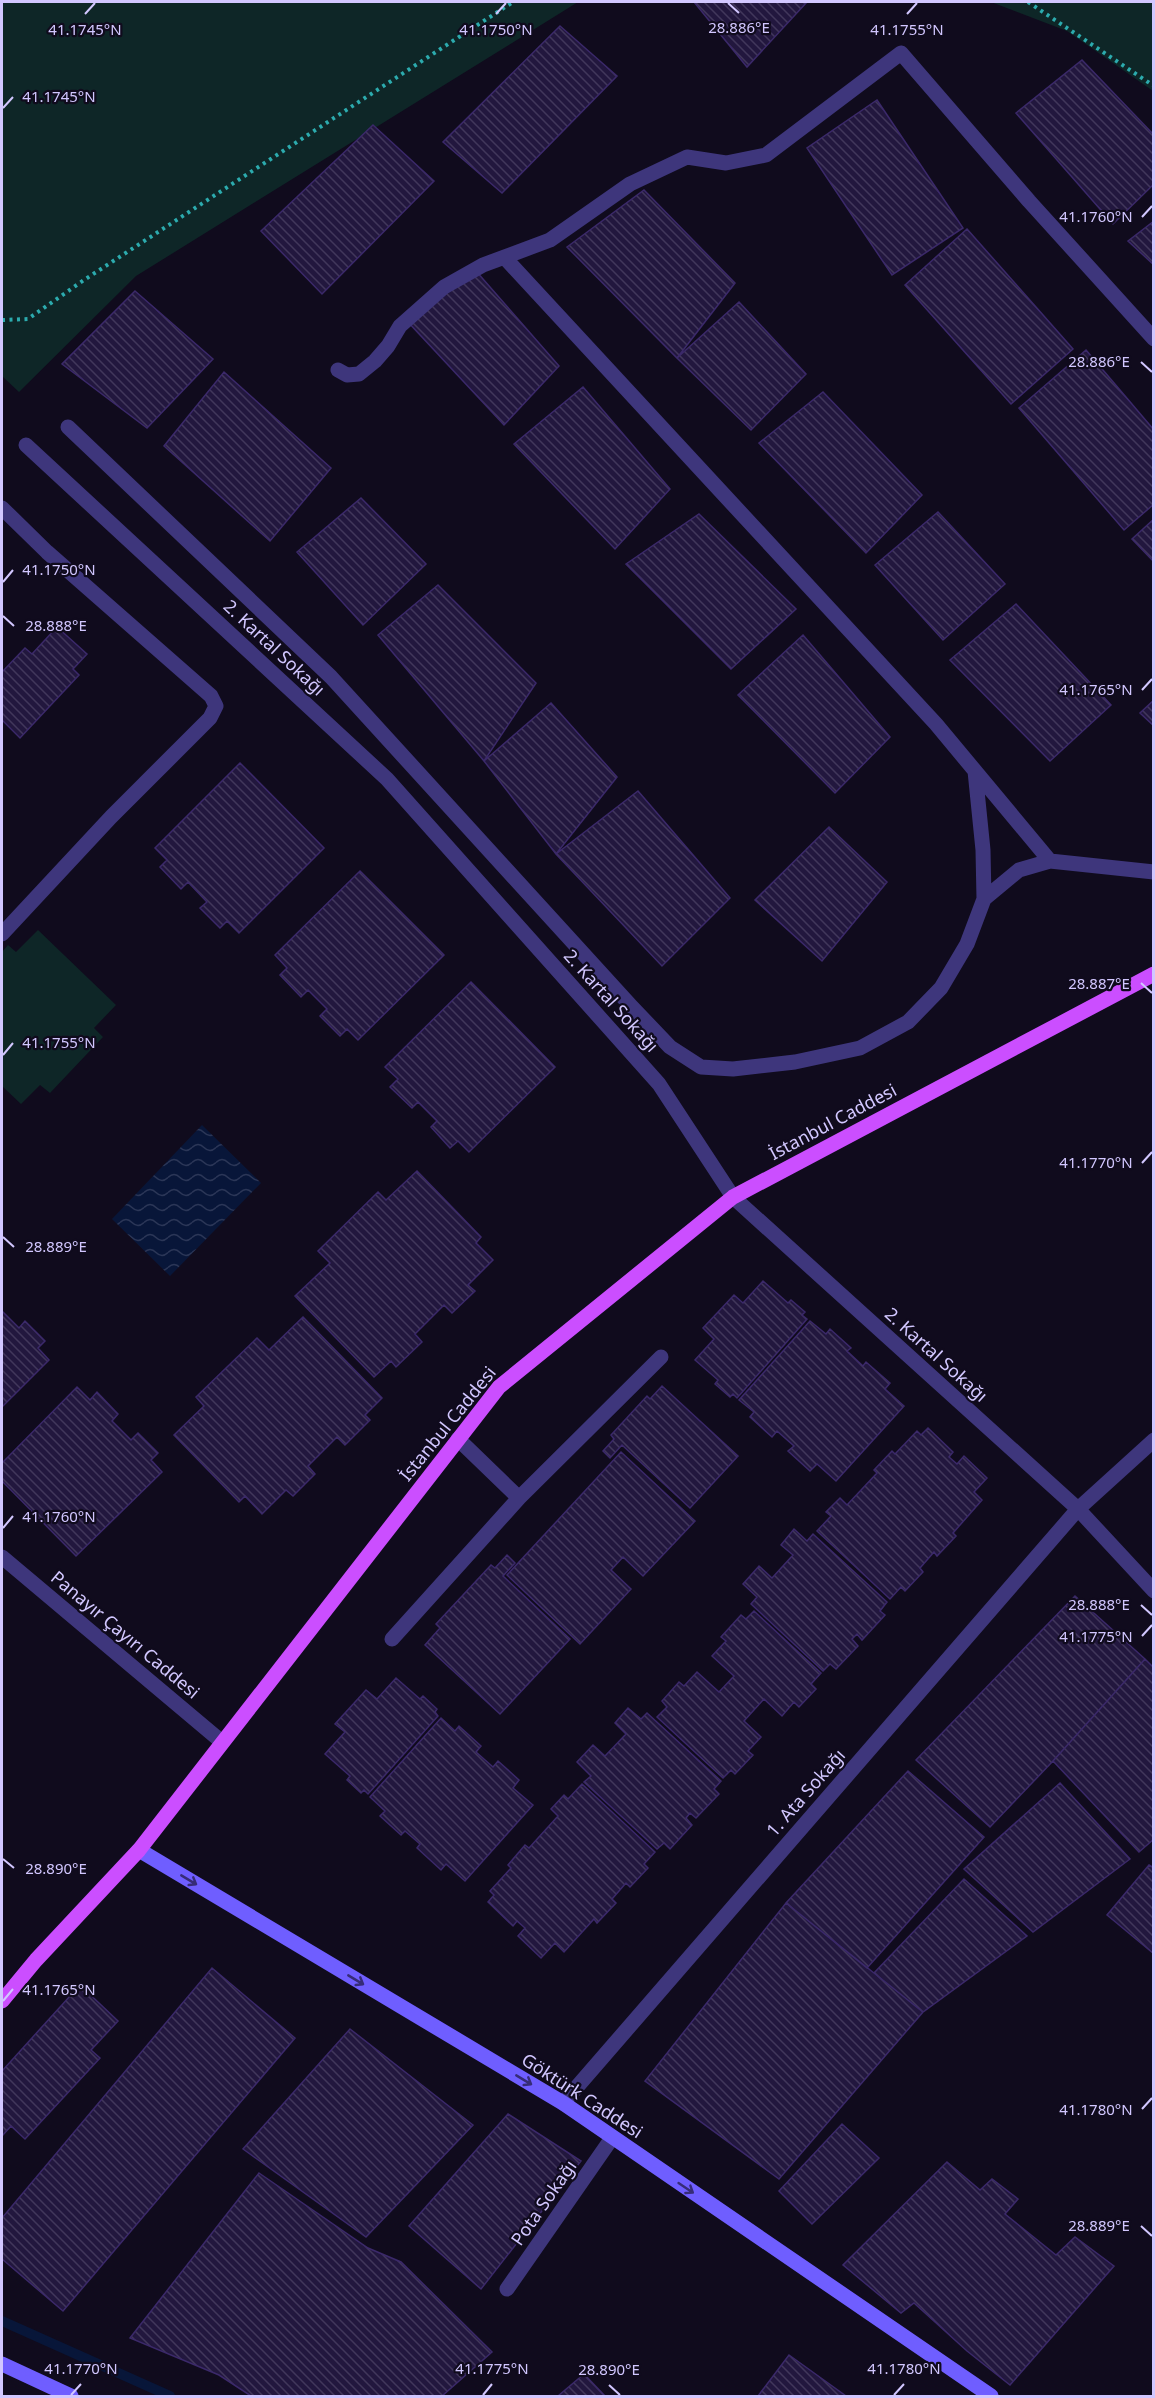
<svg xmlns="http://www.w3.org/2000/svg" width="1155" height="2398" font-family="'Noto Sans',sans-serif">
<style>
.garden{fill:#0e2627}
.water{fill:url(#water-waves)}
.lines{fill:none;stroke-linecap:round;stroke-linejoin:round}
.stream{stroke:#081639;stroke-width:10}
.building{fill:url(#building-back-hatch);stroke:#3b296a;stroke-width:1.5}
.path{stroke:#2cabae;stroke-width:4;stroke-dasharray:3 4.5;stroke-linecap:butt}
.lane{stroke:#3e367c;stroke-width:15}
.street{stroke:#3e367c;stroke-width:15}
.secondary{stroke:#6f5eff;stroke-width:15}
.primary{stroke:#cb4eff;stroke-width:15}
.oneway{stroke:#362c77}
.ticks{fill:none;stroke:#d2c7ff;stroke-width:2}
.labels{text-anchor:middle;stroke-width:4.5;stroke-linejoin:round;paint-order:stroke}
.street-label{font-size:18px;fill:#d2c7ff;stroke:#100b1d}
.ticks-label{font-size:15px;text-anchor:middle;fill:#d2c7ff;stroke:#100b1d;stroke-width:4.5;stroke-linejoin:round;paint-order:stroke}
</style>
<defs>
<pattern id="water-waves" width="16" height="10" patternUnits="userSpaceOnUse" patternTransform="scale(1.5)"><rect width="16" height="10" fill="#081639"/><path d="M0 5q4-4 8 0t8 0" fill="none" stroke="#2b3657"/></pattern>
<pattern id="building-back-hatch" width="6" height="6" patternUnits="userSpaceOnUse" patternTransform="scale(1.5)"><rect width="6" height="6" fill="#22173e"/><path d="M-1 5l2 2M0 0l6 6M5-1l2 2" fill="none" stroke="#41375b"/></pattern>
</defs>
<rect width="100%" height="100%" fill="#100b1d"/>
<path class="garden" d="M2 2H578L136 276 19 392 2 376Z
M991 2H1153V91L1067 31Z
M38 930 116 1005 94 1028 103 1037 50 1093 40 1085 21 1104 2 1086V952L8 945 16 952Z"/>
<path class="water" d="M202 1125 261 1183 170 1276 112 1219Z"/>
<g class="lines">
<path class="stream" d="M2 2321 170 2396"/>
</g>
<path class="building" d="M694 2H807L747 67Z
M560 26 617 76 502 193 443 142Z
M1082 60 1154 135V184L1113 224 1016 113Z
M877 100 963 228 892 275 807 148Z
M373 125 434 181 322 294 261 231Z
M644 190 735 283 677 358 567 247Z
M1154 221V265L1128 241Z
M967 229 1073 349 1011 404 905 285Z
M476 271 559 366 504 425 408 322Z
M135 291 213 359 147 428 62 364Z
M739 302 806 374 751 430 677 358Z
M1086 350 1154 430V504L1124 530 1019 408Z
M224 372 331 468 270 541 164 446Z
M583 387 670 489 615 549 514 444Z
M823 392 922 495 866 553 759 443Z
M361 498 426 564 363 625 297 552Z
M938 512 1005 584 943 640 875 565Z
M699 514 796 609 731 669 626 564Z
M1154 519V562L1132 539Z
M438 585 536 683 484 761 378 635Z
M1016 604 1111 705 1050 761 950 660Z
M57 627 87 654 73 669 79 675 20 738 2 720V672L25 648 32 654Z
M803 635 890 737 835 793 738 695Z
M1154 700V726L1140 713Z
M551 703 617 777 556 854 484 761Z
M240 763 324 848 239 933 227 921 220 928 200 908 207 902 188 882 181 889 160 867 167 860 155 848Z
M638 791 730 898 662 966 556 854Z
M829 827 887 882 822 961 755 900Z
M360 871 444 955 358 1040 347 1029 340 1036 320 1016 327 1009 308 990 301 997 280 975 287 968 275 955Z
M471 982 555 1067 469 1152 458 1141 450 1148 431 1127 437 1121 418 1102 412 1108 390 1087 398 1079 385 1067Z
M417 1171 481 1237 476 1243 493 1260 468 1285 475 1291 452 1313 444 1305 415 1334 422 1342 396 1367 391 1361 374 1377 295 1296 330 1263 318 1251 378 1192 386 1200Z
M763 1281 788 1303 791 1300 805 1312 802 1315 807 1319 737 1398 733 1394 730 1397 715 1384 718 1380 695 1360 714 1339 703 1328 734 1295 743 1303Z
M2 1311 19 1328 25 1321 45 1341 38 1348 49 1360 2 1407Z
M303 1317 382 1398 365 1415 370 1420 345 1445 337 1437 308 1466 315 1474 293 1496 286 1490 262 1514 245 1496 239 1502 174 1435 204 1406 196 1397 257 1338 269 1350Z
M810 1321 826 1334 830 1329 851 1348 847 1351 863 1366 866 1362 890 1383 885 1389 904 1406 836 1481 817 1464 810 1471 788 1451 794 1446 777 1431 772 1437 750 1417 754 1412 739 1400Z
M662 1386 738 1456 690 1508 622 1445 610 1458 603 1451 614 1439 611 1435 647 1396 650 1399Z
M77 1387 90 1400 97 1392 118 1414 112 1421 131 1440 138 1433 158 1453 151 1460 162 1472 76 1556 2 1481V1463Z
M928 1428 953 1452 949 1457 957 1464 964 1456 987 1478 974 1492 982 1500 953 1533 956 1536 937 1556 934 1552 920 1568 923 1572 905 1591 901 1587 890 1599 817 1531 831 1516 826 1512 840 1498 847 1505 877 1473 874 1470 892 1451 895 1454 917 1431 921 1435Z
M621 1452 695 1521 643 1576 623 1557 611 1570 631 1589 580 1644 507 1575Z
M794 1529 807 1541 813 1534 887 1602 880 1611 885 1615 862 1640 857 1634 852 1639 858 1646 836 1669 830 1664 823 1671 751 1604 757 1597 743 1584 759 1566 772 1578 793 1555 781 1545Z
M507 1555 515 1563 503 1576 570 1639 500 1714 425 1645 440 1628 436 1624 491 1565 495 1568Z
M1075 1596 1145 1659 1053 1761 990 1827 916 1760Z
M754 1611 821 1673 811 1684 816 1689 799 1707 794 1702 782 1716 764 1699 744 1721 761 1737 748 1751 753 1755 735 1774 731 1770 723 1778 657 1717 667 1707 662 1701 679 1682 684 1686 697 1672 719 1692 734 1676 712 1656 726 1641 721 1637 741 1615 746 1619Z
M1145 1659 1154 1668V1839L1139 1852 1053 1761Z
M396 1678 420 1699 423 1696 437 1709 435 1712 438 1716 368 1794 364 1790 361 1793 347 1780 350 1776 325 1754 345 1732 335 1724 366 1690 377 1699Z
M628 1708 641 1719 647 1713 721 1781 714 1789 719 1794 696 1818 690 1813 686 1818 692 1825 670 1849 664 1843 657 1849 584 1782 591 1776 577 1762 593 1745 605 1756 626 1734 615 1723Z
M441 1718 455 1731 459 1726 481 1746 476 1752 493 1767 498 1761 519 1780 513 1788 533 1805 465 1881 446 1864 441 1870 417 1848 420 1844 405 1831 401 1835 380 1816 385 1811 370 1797Z
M908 1771 984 1837 867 1968 786 1903Z
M1060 1783 1130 1859 1033 1932 964 1869Z
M582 1784 655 1852 644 1864 648 1868 630 1887 626 1883 612 1899 616 1903 597 1923 594 1919 564 1952 555 1943 541 1958 518 1936 525 1928 517 1921 513 1926 488 1902 494 1895 490 1891 511 1868 508 1865 525 1845 529 1848 558 1816 551 1809 564 1795 568 1799Z
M1149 1865 1154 1868V1954L1107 1915Z
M964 1879 1027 1936 923 2012 874 1973Z
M786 1903 923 2012 779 2179 645 2081Z
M212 1968 295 2038 63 2311 2 2259V2218Z
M80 1985 118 2021 91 2050 100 2058 25 2139 11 2126 2 2136V2071Z
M350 2029 473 2125 366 2237 243 2149Z
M508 2114 581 2161 481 2289 409 2226Z
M842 2124 879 2158 812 2224 779 2191Z
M947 2162 980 2190 992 2179 1018 2199 1005 2214 1056 2255 1075 2237 1114 2266 1010 2385 967 2351 914 2303 901 2313 843 2265Z
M259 2173 368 2248 401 2262 492 2352 442 2396H251L219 2375 130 2338Z
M789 2355 846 2396H758Z
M584 2374 605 2396H558Z"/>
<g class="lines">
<path class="path" d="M1028 2 1154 86
M2 320 28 319 84 280 513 2"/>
<path class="lane" d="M505 258 936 724 1050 861
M338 370 347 375 359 374 375 361 388 346 400 326 444 287 483 265 550 240 630 184 687 157 726 163 766 155 901 53 1029 201 1154 339
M68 427 331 677 631 1006 670 1047 701 1067 733 1069 795 1062 860 1048 908 1022 941 988 967 944 984 899 1019 870 1050 861 1154 872
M2 508 47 552 211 696 216 706 210 718 111 817 2 934
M975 771 983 850 984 899
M519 1498 661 1357
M392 1639 519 1498 458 1439"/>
<path class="street" d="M26 445 387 779 659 1084 733 1197 1078 1509 1154 1591
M2 1557 222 1742
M563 2103 1078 1509 1154 1440
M507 2289 612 2138"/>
<path class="secondary" d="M139 1850 563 2103 991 2396
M2 2364 71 2396"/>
<path class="primary" d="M2 2001 36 1960 139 1850 499 1387 733 1197 1154 974"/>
</g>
<defs><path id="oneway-shaft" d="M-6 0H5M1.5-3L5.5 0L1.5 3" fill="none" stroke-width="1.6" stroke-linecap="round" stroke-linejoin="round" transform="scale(1.5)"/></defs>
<g class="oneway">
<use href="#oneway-shaft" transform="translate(189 1880) rotate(31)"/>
<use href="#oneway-shaft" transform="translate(356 1980) rotate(31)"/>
<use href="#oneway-shaft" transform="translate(524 2080) rotate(31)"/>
<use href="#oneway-shaft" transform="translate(686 2188) rotate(34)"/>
</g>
<path class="ticks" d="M728 3 739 13M85 14 95 3M496 14 506 3M907 14 917 3M3 108 13 97M1142 217 1152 206M1141 362 1152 372M3 582 13 570M3 616 14 626M1142 690 1152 679M1141 983 1152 993M3 1055 13 1043M1142 1163 1152 1152M3 1237 14 1247M3 1528 13 1516M1141 1605 1152 1615M1142 1636 1152 1625M3 1859 14 1868M3 2001 13 1989M1142 2109 1152 2098M1141 2226 1152 2236M609 2385 620 2395M71 2395 81 2384M483 2395 492 2384M894 2395 904 2384"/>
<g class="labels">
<g class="street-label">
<text transform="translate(274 648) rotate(43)" y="6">2. Kartal Sokağı</text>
<text transform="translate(611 1001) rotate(48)" y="6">2. Kartal Sokağı</text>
<text transform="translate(833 1122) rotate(-28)" y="6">İstanbul Caddesi</text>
<text transform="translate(936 1355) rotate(42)" y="6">2. Kartal Sokağı</text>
<text transform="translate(448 1424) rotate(-51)" y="6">İstanbul Caddesi</text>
<text transform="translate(125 1635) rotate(40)" y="6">Panayır Çayırı Caddesi</text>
<text transform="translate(806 1793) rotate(-49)" y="6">1. Ata Sokağı</text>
<text transform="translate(582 2096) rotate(33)" y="6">Göktürk Caddesi</text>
<text transform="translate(544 2203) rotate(-55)" y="6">Pota Sokağı</text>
</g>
</g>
<g class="ticks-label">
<text x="739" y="33">28.886°E</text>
<text x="85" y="35">41.1745°N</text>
<text x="496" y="35">41.1750°N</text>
<text x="907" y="35">41.1755°N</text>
<text x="59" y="102">41.1745°N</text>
<text x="1096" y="222">41.1760°N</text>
<text x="1099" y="367">28.886°E</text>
<text x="59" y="575">41.1750°N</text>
<text x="56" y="631">28.888°E</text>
<text x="1096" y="695">41.1765°N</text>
<text x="1099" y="989">28.887°E</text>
<text x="59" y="1048">41.1755°N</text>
<text x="1096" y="1168">41.1770°N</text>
<text x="56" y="1252">28.889°E</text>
<text x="59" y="1522">41.1760°N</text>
<text x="1099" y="1610">28.888°E</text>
<text x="1096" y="1642">41.1775°N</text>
<text x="56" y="1874">28.890°E</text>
<text x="59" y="1995">41.1765°N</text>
<text x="1096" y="2115">41.1780°N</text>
<text x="1099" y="2231">28.889°E</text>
<text x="81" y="2374">41.1770°N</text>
<text x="492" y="2374">41.1775°N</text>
<text x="904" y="2374">41.1780°N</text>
<text x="609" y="2375">28.890°E</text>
</g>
<rect width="1155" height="2398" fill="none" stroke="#d2c7ff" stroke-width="6"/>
</svg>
